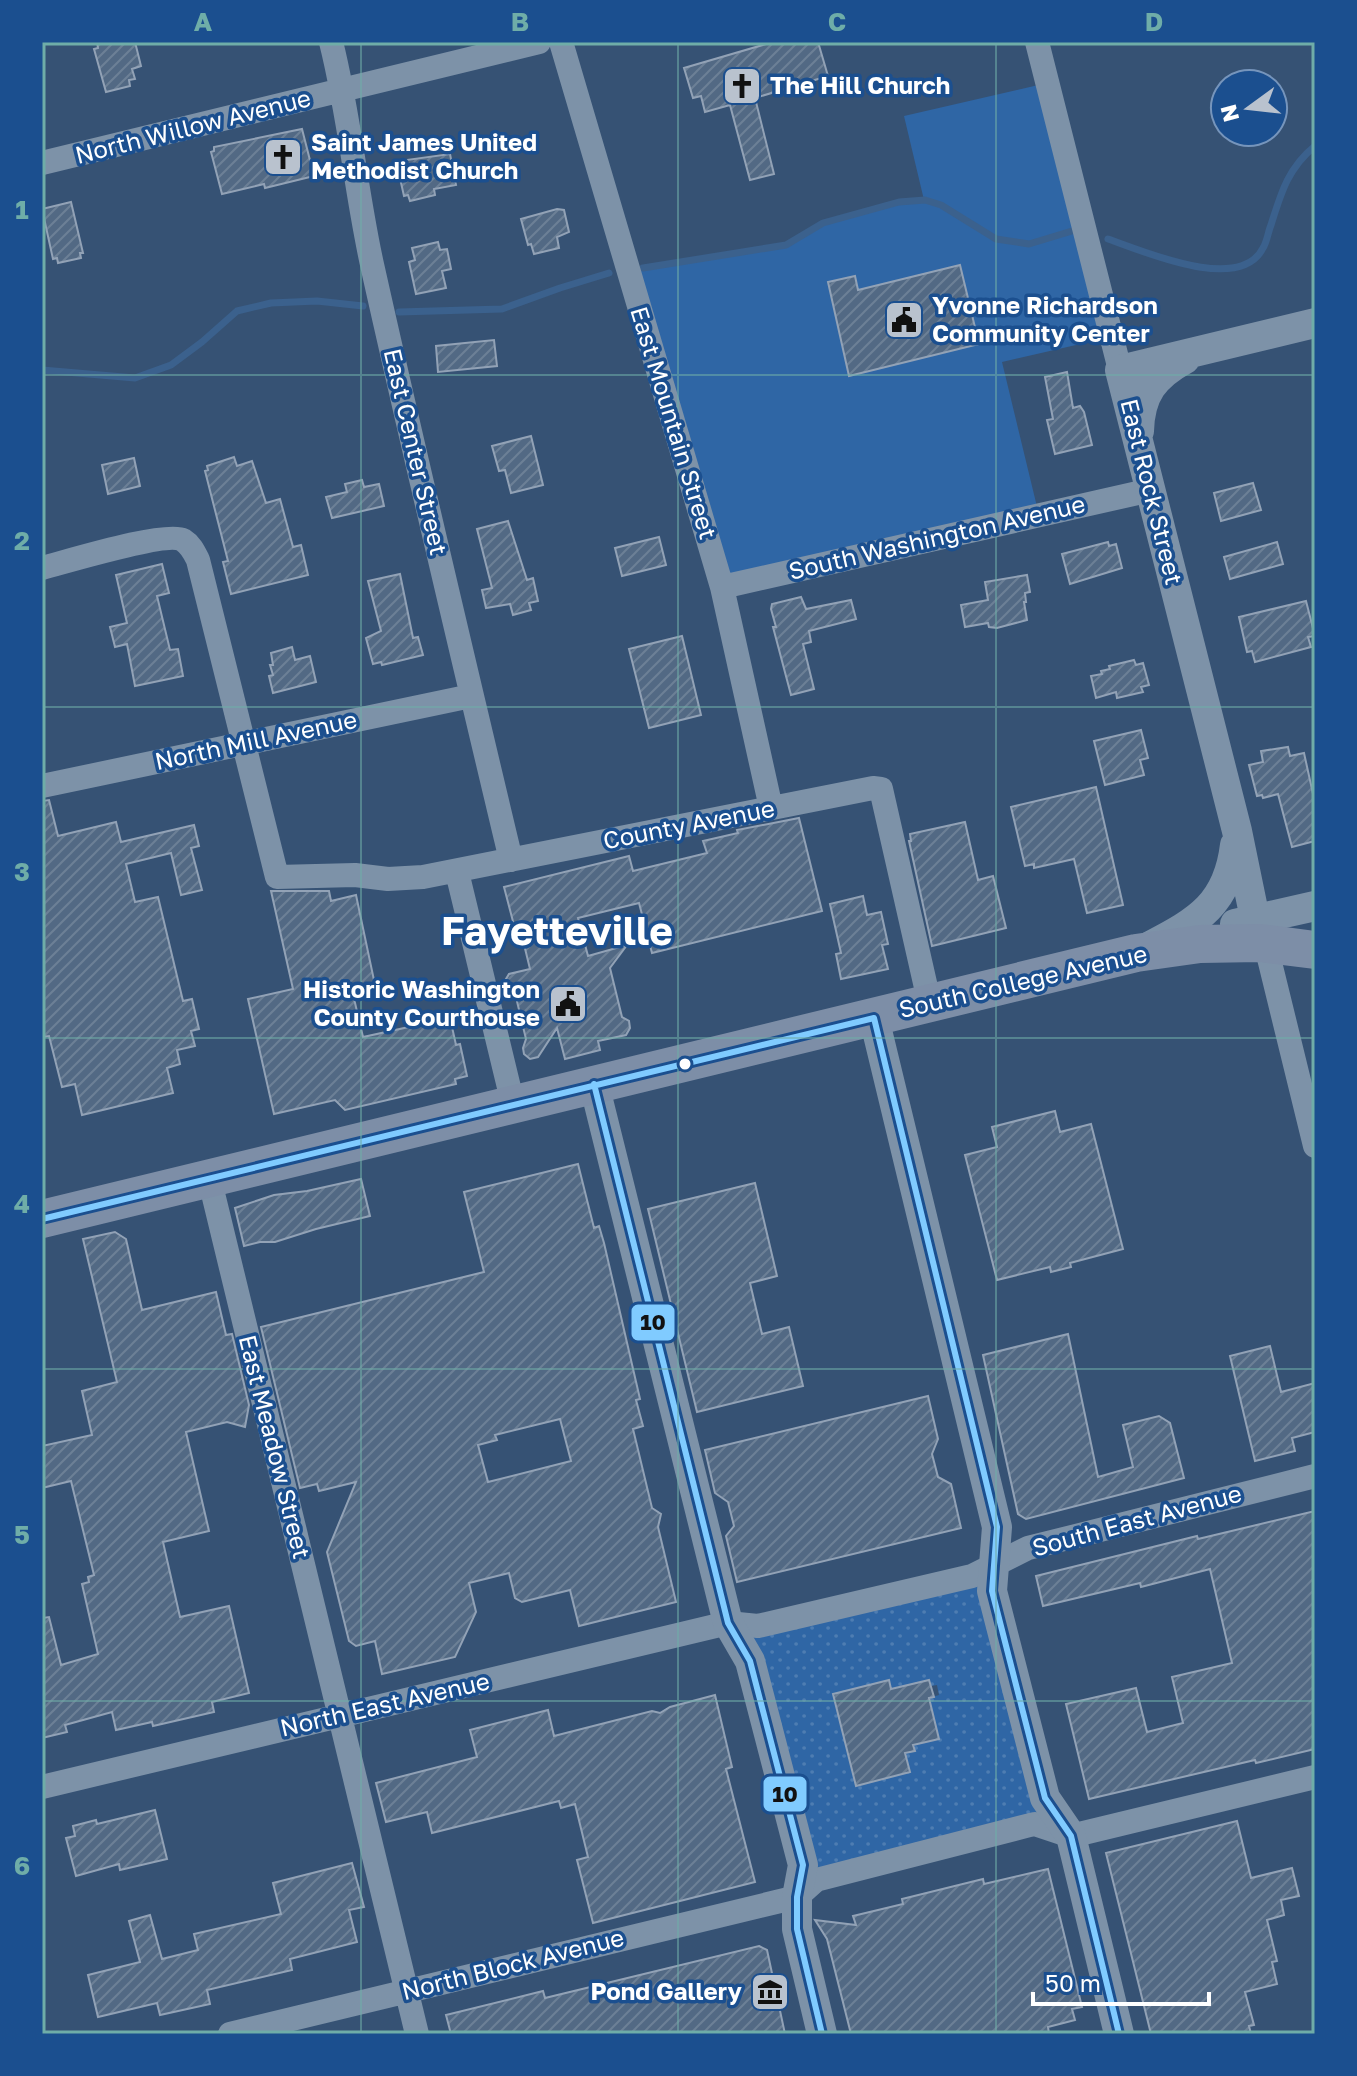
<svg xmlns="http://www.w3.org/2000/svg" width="1357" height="2076" font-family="'Golos Text',sans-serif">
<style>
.park{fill:#2f66a5}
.garden{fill:url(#garden-dots);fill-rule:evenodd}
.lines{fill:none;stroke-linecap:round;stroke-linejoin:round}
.stream{stroke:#3b618d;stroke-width:7}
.building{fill:url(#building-hatch);stroke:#92a2b6;stroke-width:2;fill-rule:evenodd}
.minor{stroke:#7d92a8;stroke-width:24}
.tertiary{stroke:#7d92a8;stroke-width:30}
.primary{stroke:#7d8ea7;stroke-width:38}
.bus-1-casing{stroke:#1b4f8f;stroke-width:12}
.bus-1{stroke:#80cbff;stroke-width:6}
.grid{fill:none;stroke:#6fada8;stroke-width:2;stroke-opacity:0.55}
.bus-dot{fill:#fff;stroke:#1b4f8f;stroke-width:3}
.labels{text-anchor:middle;stroke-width:7;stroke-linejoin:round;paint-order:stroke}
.poi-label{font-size:24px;font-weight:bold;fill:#fff;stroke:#1b4f8f;text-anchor:start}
.street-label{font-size:24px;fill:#fff;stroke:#1b4f8f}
.town-label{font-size:40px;font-weight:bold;fill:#fff;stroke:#1b4f8f}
.line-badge{stroke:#1b4f8f;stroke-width:3}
.pale-badge-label{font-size:22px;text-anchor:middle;font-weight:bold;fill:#111}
.neatline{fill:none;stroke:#6fada8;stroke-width:3}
.grid-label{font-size:26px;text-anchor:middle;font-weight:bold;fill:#6fada8}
</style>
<defs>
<pattern id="garden-dots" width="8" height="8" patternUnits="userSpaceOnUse" patternTransform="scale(2)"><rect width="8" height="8" fill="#2f66a5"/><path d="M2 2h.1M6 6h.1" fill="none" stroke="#4e7db2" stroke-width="1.8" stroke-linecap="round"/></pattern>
<pattern id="building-hatch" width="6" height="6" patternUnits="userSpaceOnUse" patternTransform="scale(2)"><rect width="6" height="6" fill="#526984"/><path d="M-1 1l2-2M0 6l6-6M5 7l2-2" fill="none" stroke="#6c8096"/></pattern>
</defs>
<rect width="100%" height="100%" fill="#365274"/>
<path class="park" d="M1047 83 1111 337 1002 362 1039 515 722 587 628 271 786 245 823 223 898 202 924 200 904 116Z"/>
<path class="garden" d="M993 1566 1045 1798 1035 1824 816 1880 728 1623ZM889 1680 895 1701 918 1682 929 1680 931 1686 937 1685 939 1695 929 1698 939 1739 913 1745 914 1751 905 1753 910 1772 856 1786 833 1694Z"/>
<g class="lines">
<path class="stream" d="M1108 239C1143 251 1240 294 1263 248 1267 242 1268 232 1271 225 1281 193 1288 168 1315 146
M643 268 786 245 823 223 899 202 925 200 941 205 996 239 1029 244 1072 231
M399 312 502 309 560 288 609 273
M42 370 135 378 171 365 202 342 237 311 271 303 317 301 363 306"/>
</g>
<path class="building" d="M97 42H135L141 66 132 69 135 79 129 80 130 86 106 92 94 49 98 48Z
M773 42H818L828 76 755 98 774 174 750 180 730 105 705 112 701 96 693 98 684 68Z
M302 129 314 176 265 188 264 184 222 194 211 152 214 151V147Z
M450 154 456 185 434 189 435 195 410 201 408 195 404 196 397 165H400L399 161Z
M71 202 83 253H80L81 258 58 263 57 258 53 259 42 209Z
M557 209 564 210 569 232 557 237 559 248 534 254 531 244 528 245 521 219Z
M438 242 440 250 447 249 451 269 442 271 446 288 416 294 409 262 415 260 412 248Z
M960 265 979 344 849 376 828 282 855 276 858 290Z
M494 340 497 366 438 372 436 346Z
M1067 372 1073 408 1080 406 1084 412 1092 445 1055 454 1047 420 1053 419 1045 377Z
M531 436 543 485 511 493 505 470 499 471 492 446Z
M234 457 237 466 252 461 266 503 280 499 293 547 301 545 308 575 231 594 223 562 228 561 205 471 208 470 207 466Z
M134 458 140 486 108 494 102 465Z
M362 480 364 487 379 484 384 506 332 518 326 497 347 492 345 484Z
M1253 483 1261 510 1221 521 1214 493Z
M508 521 527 580 533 578 538 601 529 603 531 610 513 615 510 604 486 608 482 590 492 588 477 529Z
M659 537 666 565 622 576 615 548Z
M1108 542 1109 546 1116 544 1122 568 1070 584 1062 554Z
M1277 542 1283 564 1230 579 1224 557Z
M162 564 169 593 157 596 170 650 178 649 183 676 135 686 127 644 115 647 110 627 127 623 116 575Z
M400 574 413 638 418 637 423 655 382 665 381 662 373 664 366 638 381 631 368 581Z
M1027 575 1030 592 1025 593 1026 602H1024L1027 620 997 628 989 627 988 623 965 627 961 605 988 600 985 582Z
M801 597 806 609 851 600 856 619 809 631 811 642 803 644 814 689 791 695 773 627H776L771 609 772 604Z
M1306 601 1315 636 1308 637 1311 647 1255 662 1252 651 1247 652 1239 617Z
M682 636 701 715 649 728 629 649Z
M292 647 295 660 310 656 316 682 273 693 269 676 273 675 270 665H273L271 653Z
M1134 660 1136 665 1143 663 1149 685 1141 687 1143 692 1117 698 1116 692 1096 698 1091 676 1102 674 1101 671 1110 669 1109 666Z
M1141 730 1148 758 1140 760 1144 775 1105 785 1094 741Z
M1288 747 1290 756 1304 753 1315 803V841L1292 847 1278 794 1263 798 1262 795 1257 796 1249 765 1263 762 1261 751Z
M1096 787 1123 905 1087 913 1074 859 1034 868V864L1025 866 1011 807Z
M49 800 58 836 116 822 121 842 194 825 199 846 191 848 202 890 181 895 171 853 126 864 135 902 158 897 183 1001 192 999 199 1029 191 1031 195 1046 177 1050 180 1064 167 1068 173 1093 82 1115 75 1084 62 1087 49 1036 42 1037V801Z
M799 818 822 911 652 953 639 903 578 918 588 956 627 945 610 968 622 1017 629 1021 630 1028 626 1035 598 1041 600 1050 565 1059 557 1028 538 1057 530 1059 524 1054 523 1048 526 1039 515 993 503 984 509 974 530 969 521 932 516 933 504 887 629 856 633 871 707 853 703 841 738 833 737 830Z
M965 822 978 880 993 876 1006 928 932 946 909 841H911L910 834Z
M271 891H329L331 901 356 895 375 985 352 990 363 1037 450 1018 456 1045 460 1044 467 1076 455 1079 456 1084 345 1110 335 1100 274 1114 248 999 293 989Z
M863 896 867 915 881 912 888 944 882 945 888 969 841 979 836 954 841 953 830 904Z
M1055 1111 1060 1132 1091 1124 1123 1249 1070 1263 1071 1267 1051 1272 1050 1267 997 1280 965 1155 997 1147 992 1127Z
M578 1164 594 1228 599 1226 604 1243 640 1399 636 1400 643 1426 633 1429 652 1508 661 1514 658 1527 676 1602 579 1626 570 1590 522 1602 515 1598 509 1573 469 1583 476 1612 455 1657 382 1674 375 1641 356 1646 349 1641 327 1552 356 1482 319 1491 317 1484 300 1488 261 1327 484 1272 464 1192ZM560 1419 571 1461 488 1482 478 1445 497 1440 495 1435Z
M361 1179 370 1216 316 1229 275 1242H260L244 1246 235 1208 274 1195 307 1191Z
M755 1183 777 1276 750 1283 762 1334 789 1327 803 1386 697 1412 648 1209Z
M115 1232 126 1239 142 1310 216 1292 226 1335 232 1334 249 1405 245 1427 227 1422 186 1432 209 1531 163 1542 180 1617 229 1606 249 1693 212 1702 214 1712 153 1726 152 1722 116 1730 112 1712 65 1725 67 1732 42 1738V1618L49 1617 61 1665 98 1654 82 1584 89 1582 88 1577 94 1575 71 1481 42 1488V1446L92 1435 82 1391 117 1382 83 1239Z
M1068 1334 1098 1477 1133 1467 1123 1425 1159 1416 1170 1423 1184 1478 1026 1519 1018 1514 983 1355Z
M1270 1346 1281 1392 1315 1383V1432L1292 1438 1295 1451 1255 1461 1230 1356Z
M928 1396 938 1439 932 1454 938 1477 951 1484 961 1528 737 1582 726 1536 734 1526 728 1502 715 1493 705 1450Z
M1315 1511V1749L1256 1763 1255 1760 1089 1799 1066 1704 1136 1688 1147 1732 1183 1723 1172 1677 1232 1663 1210 1569 1141 1587 1140 1583 1043 1606 1036 1576 1197 1536 1198 1539Z
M889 1680 891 1689 929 1680 934 1697 929 1698 939 1739 913 1745 915 1751 905 1753 910 1772 856 1786 833 1694Z
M715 1695 732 1767 726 1769 755 1882 593 1923 577 1860 588 1857 575 1804 561 1808 559 1801 432 1833 427 1812 386 1822 376 1783 477 1757 470 1730 548 1710 554 1736 652 1711 660 1713 670 1707Z
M155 1810 167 1859 120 1870 119 1864 76 1876 66 1838 75 1836 73 1826 96 1820 97 1824Z
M1237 1821 1251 1878 1292 1868 1299 1896 1281 1900 1284 1915 1267 1920 1277 1961 1272 1962 1277 1984 1245 1992 1254 2025 1249 2026 1251 2034H1151L1106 1853Z
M352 1863 364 1907 349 1910 357 1942 290 1959 292 1970 207 1990 210 2004 160 2015 157 2003 98 2017 88 1975 140 1962 129 1921 150 1915 162 1959 198 1950 194 1934 281 1914 273 1883Z
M1048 1869 1082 2007 1072 2009 1075 2020 1048 2027 1049 2034H851L827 1939 815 1920 856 1925 853 1916 903 1904 902 1899 983 1879 984 1884Z
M759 1946 767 1950 785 2034H451L446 2015 543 1991 545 1998Z"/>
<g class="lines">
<path class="minor" d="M331 42C350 117 356 194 373 269 417 466 464 663 511 860
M561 42 722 587 771 808
M1037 42 1120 370
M42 163 539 42
M42 568C66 562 166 531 183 540 191 545 194 552 198 560L277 877 355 875 388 879 423 877 873 788 881 789 930 1005
M722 587 1151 490
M42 786 471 696
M457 872 513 1104
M1265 942 1315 1146
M209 1177 417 2034
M42 1787 728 1623 758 1626 972 1576 1028 1548 1315 1476
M230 2034 797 1897 816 1880 1030 1825 1035 1824 1071 1836 1315 1777"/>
<path class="tertiary" d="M1139 431C1140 394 1154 376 1185 359
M1235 924 1315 906
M1260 943 1237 831 1120 370 1315 323
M1150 946C1198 921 1228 904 1235 845
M874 1018 997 1527 992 1591 1045 1798 1071 1836 1119 2034
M594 1084 728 1623 750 1661 803 1865 797 1897V1929L822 2034"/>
<path class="primary" d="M42 1219 1136 953 1200 944 1260 943 1315 950"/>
<defs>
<path id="bus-1" d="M594 1084 728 1623 750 1661 803 1865 797 1897V1929L822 2034
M42 1219 874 1018 997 1527 992 1591 1045 1798 1071 1836 1119 2034"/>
</defs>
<use href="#bus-1" class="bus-1-casing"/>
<use href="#bus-1" class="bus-1"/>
</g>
<path class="grid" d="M361 42V2034M678 42V2034M996 42V2034M42 375H1315M42 707H1315M42 1038H1315M42 1369H1315M42 1701H1315"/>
<defs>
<symbol id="church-square" viewBox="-11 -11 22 22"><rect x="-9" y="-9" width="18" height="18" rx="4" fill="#b9c2ce" stroke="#1b4f8f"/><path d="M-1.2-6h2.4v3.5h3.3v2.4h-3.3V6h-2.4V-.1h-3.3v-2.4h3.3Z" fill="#111"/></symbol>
<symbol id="civic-square" viewBox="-11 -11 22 22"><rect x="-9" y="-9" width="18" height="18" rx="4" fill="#b9c2ce" stroke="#1b4f8f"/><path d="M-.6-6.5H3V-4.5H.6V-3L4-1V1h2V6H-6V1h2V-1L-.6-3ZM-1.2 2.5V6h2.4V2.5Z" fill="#111"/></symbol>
<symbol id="museum-square" viewBox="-11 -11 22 22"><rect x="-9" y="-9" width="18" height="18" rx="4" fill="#b9c2ce" stroke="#1b4f8f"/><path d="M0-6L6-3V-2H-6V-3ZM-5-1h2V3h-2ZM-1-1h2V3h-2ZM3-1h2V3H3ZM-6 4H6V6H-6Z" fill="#111"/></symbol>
</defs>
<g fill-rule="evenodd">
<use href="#church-square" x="720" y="64" width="44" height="44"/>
<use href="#church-square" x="261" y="135" width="44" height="44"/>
<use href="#civic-square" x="882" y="298" width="44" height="44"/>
<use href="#civic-square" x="546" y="982" width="44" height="44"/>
<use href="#museum-square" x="748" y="1970" width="44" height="44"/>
</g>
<circle class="bus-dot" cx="685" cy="1064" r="7"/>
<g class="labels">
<g class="poi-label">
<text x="770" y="94">The Hill Church</text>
<text x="311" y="151">Saint James United<tspan x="311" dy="28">Methodist Church</tspan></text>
<text x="932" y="314">Yvonne Richardson<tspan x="932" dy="28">Community Center</tspan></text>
<text x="540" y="998" text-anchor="end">Historic Washington<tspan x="540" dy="28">County Courthouse</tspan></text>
<text x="742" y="2000" text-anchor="end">Pond Gallery</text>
</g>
<g class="street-label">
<text transform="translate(193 127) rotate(-14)" y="8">North Willow Avenue</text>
<text transform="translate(673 423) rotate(73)" y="8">East Mountain Street</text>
<text transform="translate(415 452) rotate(77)" y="8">East Center Street</text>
<text transform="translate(1151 492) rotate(76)" y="8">East Rock Street</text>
<text transform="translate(937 538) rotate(-13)" y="8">South Washington Avenue</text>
<text transform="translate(256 741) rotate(-12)" y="8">North Mill Avenue</text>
<text transform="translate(689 825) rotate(-11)" y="8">County Avenue</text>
<text transform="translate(1023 982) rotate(-13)" y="8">South College Avenue</text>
<text transform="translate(274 1447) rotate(76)" y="8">East Meadow Street</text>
<text transform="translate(1137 1521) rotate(-15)" y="8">South East Avenue</text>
<text transform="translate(385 1705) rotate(-13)" y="8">North East Avenue</text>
<text transform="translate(513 1965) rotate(-14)" y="8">North Block Avenue</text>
</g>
<g class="town-label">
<text x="557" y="945">Fayetteville</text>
</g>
</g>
<g class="line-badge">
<rect x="630" y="1303" width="46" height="39" rx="8" fill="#80cbff"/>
<rect x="762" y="1775" width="46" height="38" rx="8" fill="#80cbff"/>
</g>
<g class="pale-badge-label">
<text x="653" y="1330">10</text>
<text x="785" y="1802">10</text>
</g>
<rect width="1357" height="2076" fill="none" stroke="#1b4f8f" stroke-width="88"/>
<g transform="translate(1249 108) rotate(255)"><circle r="38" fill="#1b4f8f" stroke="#7695bc" stroke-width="2"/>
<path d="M0-6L14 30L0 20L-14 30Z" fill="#b9c2ce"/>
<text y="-12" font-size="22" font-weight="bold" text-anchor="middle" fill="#ffffff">N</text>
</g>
<path d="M1033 1992v12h176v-12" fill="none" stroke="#ffffff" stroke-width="4"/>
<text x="1045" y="1992" font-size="24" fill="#ffffff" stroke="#1b4f8f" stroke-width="6" paint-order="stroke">50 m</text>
<rect x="44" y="44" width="1269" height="1988" class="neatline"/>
<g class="grid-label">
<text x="203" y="31">A</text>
<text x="520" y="31">B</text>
<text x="837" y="31">C</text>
<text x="1154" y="31">D</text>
<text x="22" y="219">1</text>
<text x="22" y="550">2</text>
<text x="22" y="881">3</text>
<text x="22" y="1213">4</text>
<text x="22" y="1544">5</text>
<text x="22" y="1875">6</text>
</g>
</svg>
